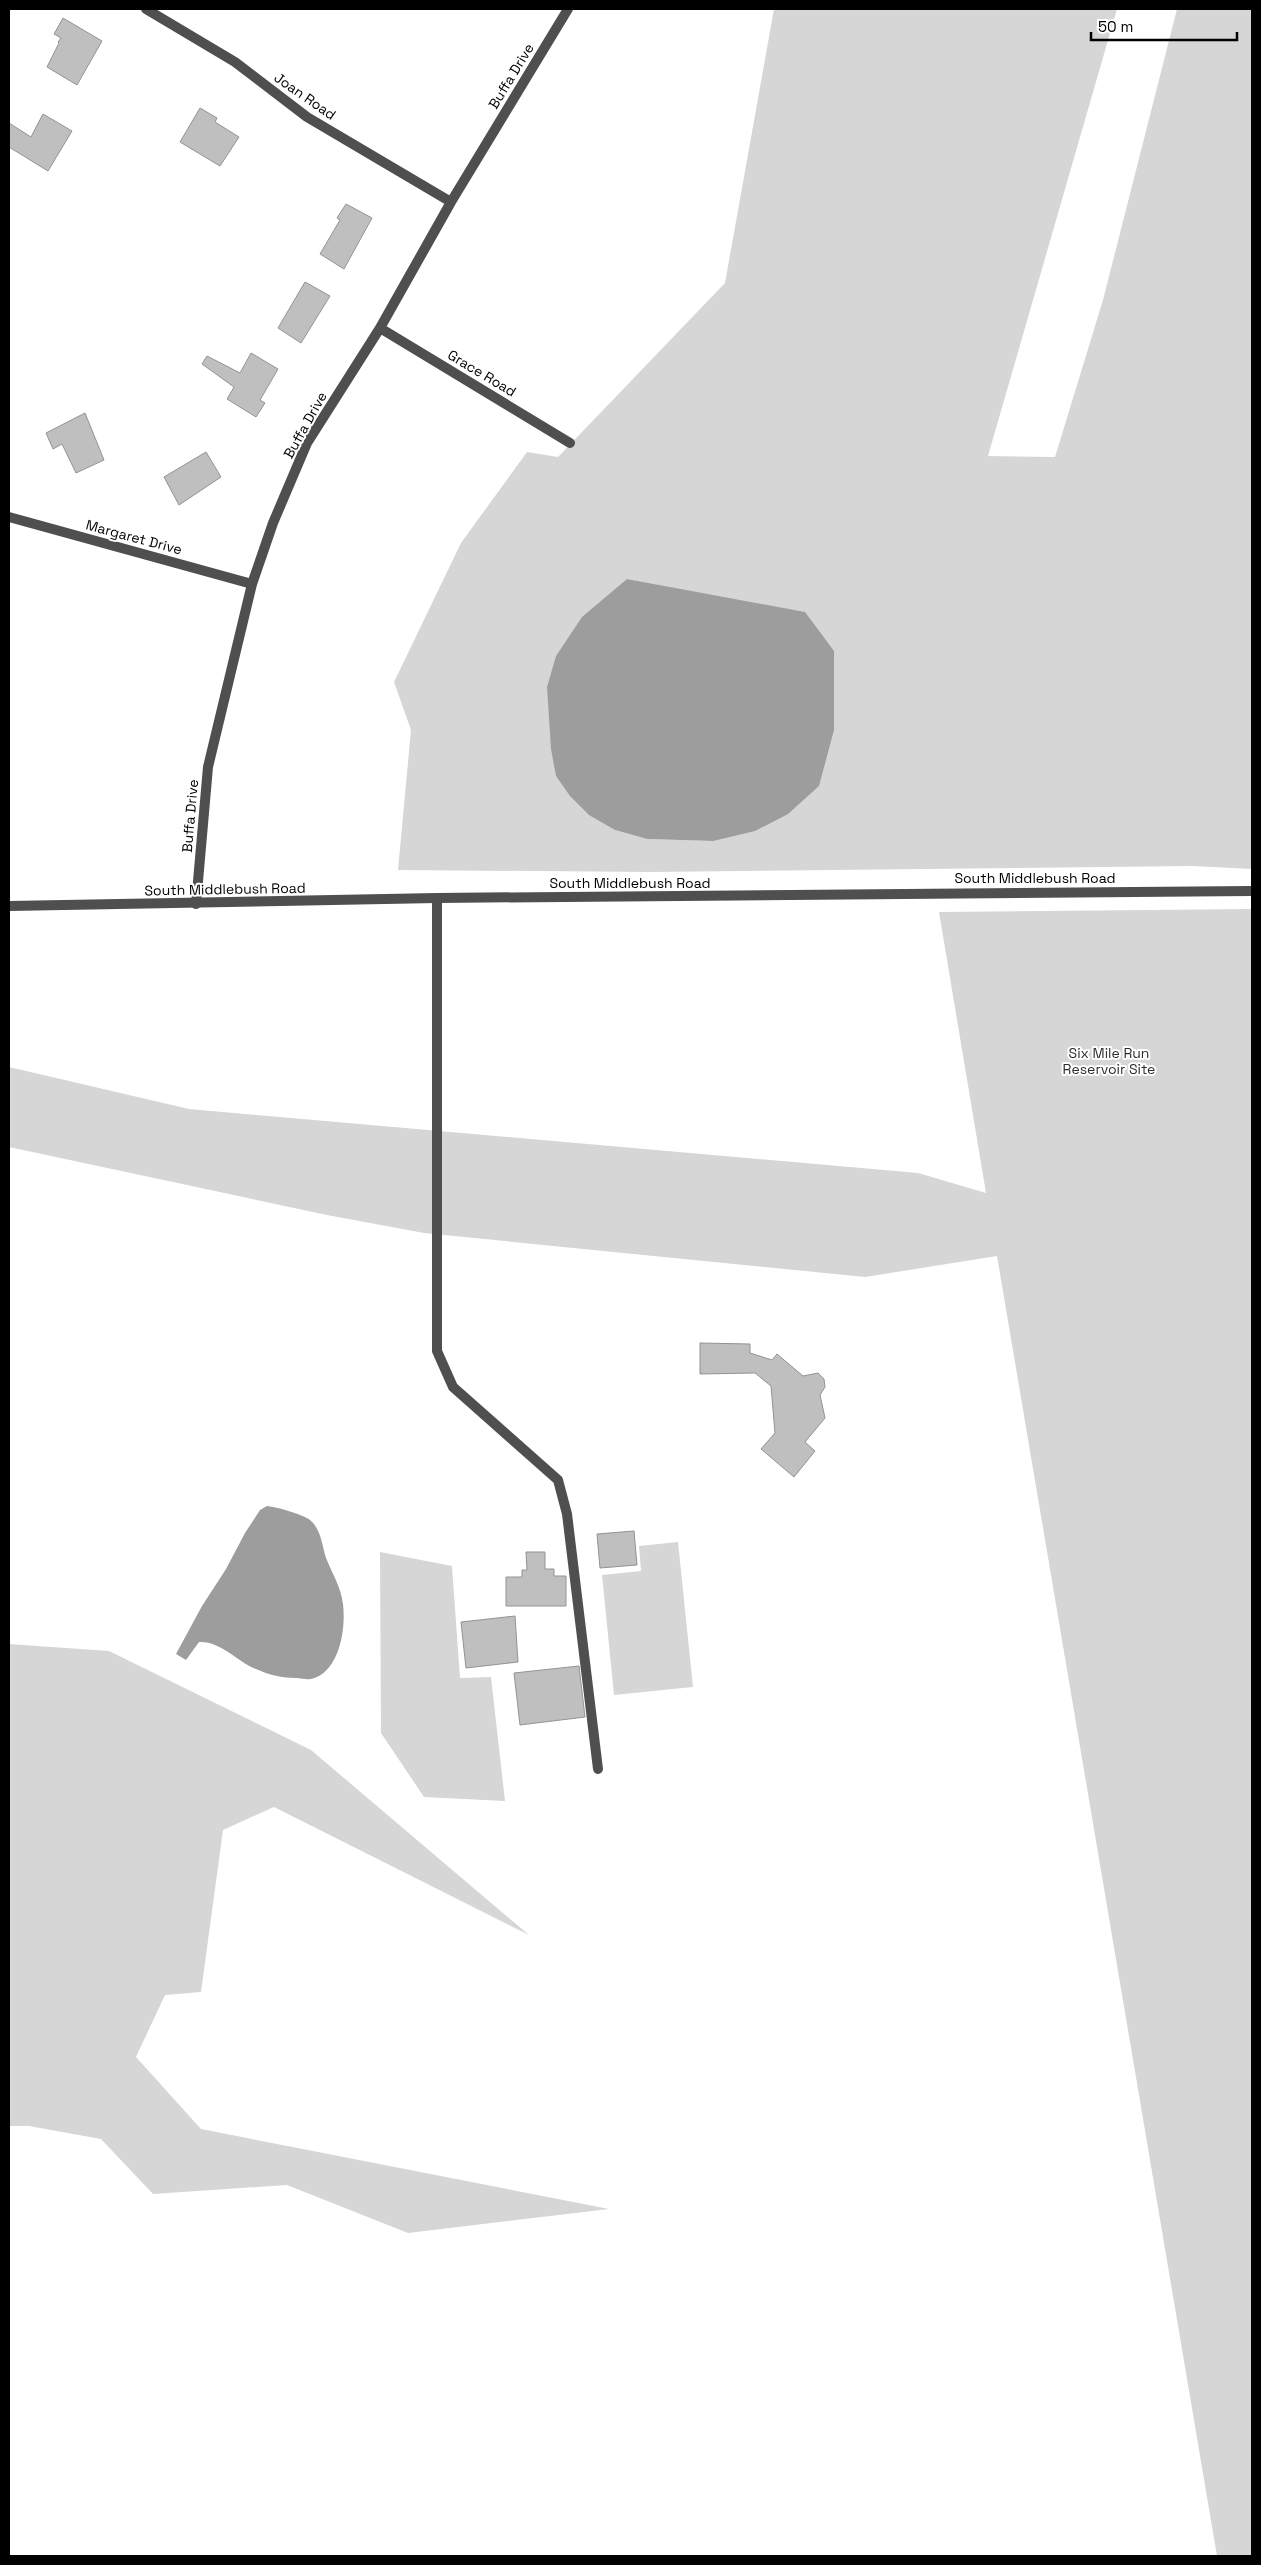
<svg xmlns="http://www.w3.org/2000/svg" width="1261" height="2565" font-family="'Space Grotesk',sans-serif">
<style>
.green{fill:#d6d6d6;fill-rule:evenodd}
.water{fill:#9d9d9d}
.building{fill:#bfbfbf;stroke:#939393}
.lines{fill:none;stroke-linecap:round;stroke-linejoin:round}
.service{stroke:#4f4f4f;stroke-width:10}
.minor{stroke:#4f4f4f;stroke-width:10}
.tertiary{stroke:#4f4f4f;stroke-width:10}
.labels{text-anchor:middle;stroke-width:4;stroke-linejoin:round;paint-order:stroke}
.street-label{font-size:14px;fill:#000;stroke:#fff}
.park-label{font-size:14px;fill:#2d2d2d;stroke:#fff}
</style>
<rect width="100%" height="100%" fill="#fff"/>
<path class="green" d="M774 9H1117L988 456 1055 457 1103 300 1177 9H1252V869L1192 866 651 872 398 870 411 730 394 682 461 543 527 452 558 457 725 283ZM627 579 658 585 713 841 647 839 615 830Z
M1252 909V2556H1217L997 1256 865 1277 424 1233 327 1215 9 1147V1067L189 1109 918 1173 986 1193 939 912Z
M678 1542 693 1687 614 1695 602 1575 641 1571 639 1546Z
M380 1552 452 1566 460 1678 491 1677 505 1801 424 1797 381 1733Z
M9 1644 109 1651 311 1750 529 1935 274 1807 223 1830 201 1992 165 1995 136 2057 201 2129 609 2209 408 2233 287 2185 153 2194 101 2139 29 2126H9Z"/>
<path class="water" d="M627 579 805 612 834 651V730L819 786 788 814 755 831 713 841 647 839 615 830 589 815 570 796 556 776 551 749 547 687 556 656 582 617Z
M267 1506C277 1507 302 1514 310 1520 321 1529 322 1545 326 1558 332 1573 341 1587 343 1604 346 1628 340 1672 311 1679 307 1680 301 1678 296 1678 282 1678 269 1675 256 1669 236 1661 221 1641 199 1642L186 1660 176 1654 202 1606 226 1569 245 1533 260 1510Z"/>
<path class="building" d="M63 18 102 41 77 85 47 67 59 43 58 42 61 38 54 34Z
M200 108 217 118 215 122 239 137 220 166 180 142Z
M43 114 72 131 48 171 9 147V123L31 137Z
M346 204 372 218 344 269 320 254 340 220 337 218Z
M305 282 330 296 301 343 278 328Z
M251 353 278 369 260 400 265 403 256 417 227 399 234 387 202 364 207 356 240 373Z
M85 413 104 460 76 473 62 444 53 449 46 433Z
M206 452 221 477 179 505 164 477Z
M700 1343 750 1344V1353L772 1360 777 1354 803 1376 818 1373 824 1379 825 1387 820 1395 825 1418 805 1442 815 1451 794 1477 761 1449 775 1433 771 1386 755 1373 700 1374Z
M634 1531 637 1565 600 1568 597 1534Z
M526 1552H545V1569H554V1576H566V1606H506V1577H522V1570H527Z
M515 1616 518 1662 466 1668 461 1622Z
M579 1666 585 1717 520 1725 514 1673Z"/>
<g class="lines">
<path class="service" d="M437 898V1351L453 1387 558 1480 567 1514 598 1769"/>
<path class="minor" d="M146 9 235 62 307 117 451 202
M380 328 570 443
M9 517 252 584
M196 904 208 767 252 584 273 523 307 443 380 328 451 202 568 9"/>
<path class="tertiary" d="M9 906 437 898 1252 891"/>
</g>
<g class="labels">
<g class="street-label">
<text transform="translate(511 76) rotate(-59)" y="5">Buffa Drive</text>
<text transform="translate(305 96) rotate(35)" y="5">Joan Road</text>
<text transform="translate(482 373) rotate(31)" y="5">Grace Road</text>
<text transform="translate(305 425) rotate(-61)" y="5">Buffa Drive</text>
<text transform="translate(134 537) rotate(15)" y="5">Margaret Drive</text>
<text transform="translate(190 816) rotate(-85)" y="5">Buffa Drive</text>
<text x="1035" y="883">South Middlebush Road</text>
<text x="630" y="888">South Middlebush Road</text>
<text transform="translate(225 889) rotate(-1)" y="5">South Middlebush Road</text>
</g>
<g class="park-label">
<text x="1109" y="1058">Six Mile Run<tspan x="1109" dy="16">Reservoir Site</tspan></text>
</g>
</g>
<rect width="1261" height="2565" fill="none" stroke="#000000" stroke-width="20"/>
<path d="M1091 32v8h146v-8" fill="none" stroke="#000000" stroke-width="2.5"/>
<text x="1098" y="32" font-size="15" fill="#000000" stroke="#ffffff" stroke-width="4" paint-order="stroke">50 m</text>
</svg>
